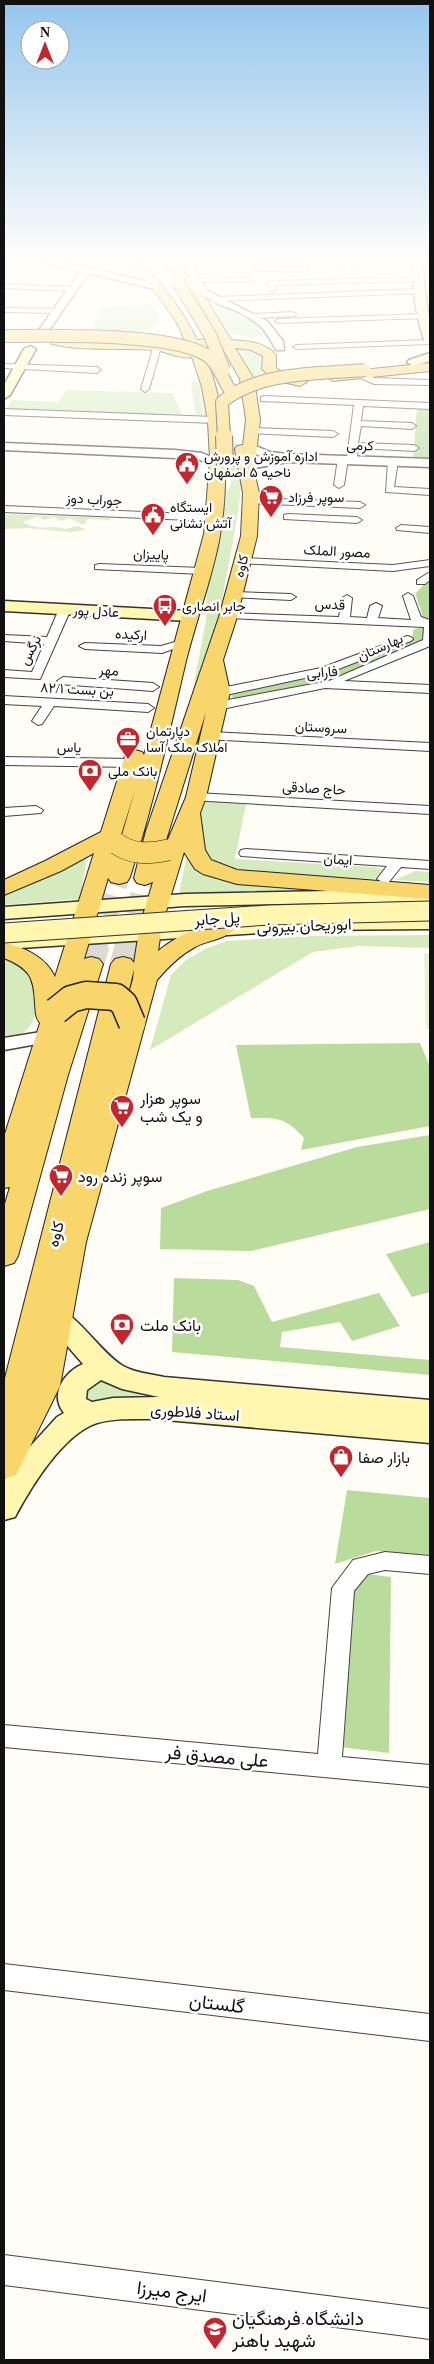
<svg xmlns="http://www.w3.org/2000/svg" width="434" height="2364" font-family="'Times New Roman',Vazirmatn,serif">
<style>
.green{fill:#d5ebbd}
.forest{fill:#b9dc9c}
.pitch{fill:#e6f2cf}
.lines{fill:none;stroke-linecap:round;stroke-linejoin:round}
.primary-tunnel-far1{stroke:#dbdad3;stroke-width:21;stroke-dasharray:21 10;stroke-linecap:butt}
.primary-tunnel{stroke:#dbdad3;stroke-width:26;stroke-dasharray:26 13;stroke-linecap:butt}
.minor-casing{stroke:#444;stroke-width:2}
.tertiary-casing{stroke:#444;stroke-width:3}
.secondary-casing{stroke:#333;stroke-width:3}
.primary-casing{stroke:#222;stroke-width:2}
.minor{fill:#fff;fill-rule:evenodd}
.tertiary{fill:#fff;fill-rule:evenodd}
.secondary{fill:#fff6b0;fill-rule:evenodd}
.primary{fill:#f9d66b;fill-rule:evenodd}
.secondary-bridge-casing{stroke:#333;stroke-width:21;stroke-linecap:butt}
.primary-bridge-far3-casing{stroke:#222;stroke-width:14;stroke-linecap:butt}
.primary-bridge-far2-casing{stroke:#222;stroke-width:18;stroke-linecap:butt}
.primary-bridge-far1-casing{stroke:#222;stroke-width:22;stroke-linecap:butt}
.primary-bridge-casing{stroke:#222;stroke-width:29;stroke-linecap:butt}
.secondary-bridge{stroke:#fff6b0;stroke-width:19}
.primary-bridge-far3{stroke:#f9d66b;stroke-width:12}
.primary-bridge-far2{stroke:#f9d66b;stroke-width:16}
.primary-bridge-far1{stroke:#f9d66b;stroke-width:21}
.primary-bridge{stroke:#f9d66b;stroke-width:26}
.labels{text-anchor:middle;stroke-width:5;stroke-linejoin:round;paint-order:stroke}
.far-street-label{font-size:14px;fill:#111;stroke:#fff}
.far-poi-label{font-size:14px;fill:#111;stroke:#fff;text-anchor:start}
.street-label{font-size:16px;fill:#111;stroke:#fff}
.poi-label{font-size:16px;fill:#111;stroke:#fff;text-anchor:start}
.near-street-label{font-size:19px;fill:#111;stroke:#fff}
.near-poi-label{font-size:19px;fill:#111;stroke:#fff;text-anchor:start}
</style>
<rect width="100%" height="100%" fill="#fffdf5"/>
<path class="green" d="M152 304 161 319C154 338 106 333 90 333L102 308Z
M220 305 252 321 264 335 253 338 230 333 213 306Z
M244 347 264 354 270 377 253 381 236 348Z
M193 382H199L204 417 196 418 191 383Z
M67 390 172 393 183 417 6 409 12 400 58 402Z
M228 414 234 440 241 485 239 507 219 617 192 693 206 621 207 583 220 535 227 491 231 484Z
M4 514 111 518 110 520 88 519 84 525 69 518 60 521 54 517 44 520 38 516 23 522C39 532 55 524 65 529L78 526 86 530 70 532 28 528 4 529Z
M200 800 246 804 235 859 373 867 385 870 384 876 377 879 282 877 218 868 199 849Z
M88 851 80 899 4 905V895L43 877Z
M187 854 206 871 355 888 179 894Z
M415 871 430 872V882L395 880Z
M430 935V948L359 946 313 952 150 1050 171 975 186 960 207 948 227 941 307 936Z
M4 956 17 961 38 982C38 998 38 1023 23 1033 18 1036 10 1036 4 1037Z
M99 1378 114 1386 140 1391 430 1419V1424L333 1417 91 1406 82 1400 83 1391Z"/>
<path class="forest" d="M430 406V461L413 460 417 408Z
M430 578 429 616 428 620H422C423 608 416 603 416 593Z
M423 626 426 642 355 672 323 683 233 700 232 692C279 684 325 674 370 657 385 652 399 647 413 639V630Z
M420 1043 430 1067V1126L301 1150 304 1138C285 1117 278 1118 251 1118L236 1045Z
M430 1135V1209L251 1251 160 1249 161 1208 207 1191 357 1147Z
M430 1242V1292L412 1297 386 1254Z
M174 1278 238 1280 254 1286 272 1322 379 1293 400 1326 352 1341 340 1322 282 1332 280 1347 430 1360V1375L172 1352Z
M347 1490 430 1498V1555L376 1551 335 1564Z
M367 1574 391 1577 389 1753 341 1747 351 1592Z"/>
<path class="pitch" d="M424 953 430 954V1029H426Z"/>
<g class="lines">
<path class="primary-tunnel-far1" d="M97 945 119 877
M128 945 145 878"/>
<path class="primary-tunnel" d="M91 964 97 944
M123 964 128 944"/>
<defs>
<path id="minor" d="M336 262H344L343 269H337Z
M351 262H359V266L352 268Z
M257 266 306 268 310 270 306 272 254 270V266Z
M249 277H252V281L195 282 191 280 195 278Z
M417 277 421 279 420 281 275 285 277 290 273 292 269 290 267 283 271 281Z
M4 284 71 287 75 289 71 291 4 288Z
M419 289 423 291 422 293 215 301 211 299 215 297Z
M4 308 56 309 60 311 56 313 4 312Z
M292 312 296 314 295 316 253 318 249 316 253 314Z
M423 314H426V318L279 323 275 321 279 319Z
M430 340V344L297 349 293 347 297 345Z
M154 345 161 347 149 389 145 392 141 389Z
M4 364 97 367 101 370 97 373 4 368Z
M361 372 374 378 430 380V385L374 384 358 377V373Z
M264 396 430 403V409L363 406 361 421 412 423 416 426 412 429 361 426 358 443 414 445 419 448 414 451 358 448 357 457 352 460 347 457 354 405 261 401V397Z
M4 409 215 417 219 420 215 423 4 415Z
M253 428 333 431 338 434 333 437 250 433 248 431Z
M343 456 348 459 344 485 339 488 334 485 338 459Z
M393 458 398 461 394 487 430 489V495L386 492 388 461Z
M251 498 360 502 365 505 360 508 248 503 246 501Z
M4 506 214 515 219 518 214 521 4 512Z
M288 514 357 517 362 520 357 523 284 519V515Z
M401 525 430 527V533L397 530 396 528Z
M243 558 393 565 430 560V566L393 571 239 563V559Z
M99 564 202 568 207 571 202 574 95 569V565Z
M430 572V580L425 584H417V580Z
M234 592 291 594 296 597 291 600 230 597V593Z
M408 593 413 596 421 617 430 620V646L344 681 430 685V693L325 688 217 710 211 706 217 702 329 681 423 640 424 627 229 618 223 615 225 613 339 617 342 598 347 595 352 598 350 617 367 618 370 606 376 603 382 606 378 618 411 620 403 596Z
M65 606 71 609 40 679 4 677V670L32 672 44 644 4 641V635L47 637 59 609Z
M407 636 411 637 413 639 411 641 328 673 221 696 215 692 221 688 321 668Z
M175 642 179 643 181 645 179 647 162 653 85 649 79 646 85 643 161 646Z
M63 677 153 683 159 687 153 691 59 684 57 681Z
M4 696 148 704 154 708 148 712 54 706 42 724 38 725 32 721 42 706 4 704Z
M210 732 430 743V751L206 739 204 736 206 733Z
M4 757 133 759 139 763 133 767 4 765Z
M196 793 430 806V814L191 800 189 797Z
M36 806 43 810 41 813 4 816V808Z
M246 849 430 861V869L401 867 389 882 384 883 377 879 387 866 241 856 239 853 241 850Z
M385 1552 430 1556V1574L385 1570 368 1574 354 1591 342 1757 430 1765V1787L4 1747V1725L318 1754 332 1588 353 1560Z
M4 1964 430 2014V2041L4 1990Z
M4 2255 430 2309V2339L4 2285Z"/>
<path id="tertiary" d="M185 262H194L198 276 208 291 267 321 283 341 284 350H276C271 341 267 332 259 325 227 298 198 312 185 262Z
M82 269 90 271 45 336H37L36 334Z
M4 443 175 450 202 453 222 462 216 466 200 460 175 458 4 450Z
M251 444 270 452 288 454 430 459V467L288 462 249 469 243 465 245 462 266 458 247 451 245 448 247 445Z
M47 1031 54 1033 57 1037 54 1041 4 1050V1038Z"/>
<path id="secondary" d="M41 262H62L158 284 163 287 158 290Z
M413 262H423C422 290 432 317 430 343L424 340C416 315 412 289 413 262Z
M30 346 36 349 10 395 4 399V385L24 349Z
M430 353V361L413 366 407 362 409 360Z
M4 601 189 611 195 613 197 616 195 619 189 621 4 611Z
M430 889V901L185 906 4 919V907L185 894Z
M430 917V929L307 930 4 949V937L307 918Z
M57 1308C78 1315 101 1353 123 1366 135 1373 151 1374 164 1377L430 1400V1443L154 1419C135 1419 115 1418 97 1423 63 1434 31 1487 15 1517L4 1520V1481L15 1463 57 1417 64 1413C49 1395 64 1372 83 1364L43 1318 47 1311ZM101 1380 122 1389 159 1397 113 1398 92 1402 86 1399 87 1390Z"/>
<path id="primary" d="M129 262H141C163 286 183 310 197 340L218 339 191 293 162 262H174L200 289 231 340C246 341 266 342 276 355V368L284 374 305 379 307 382 300 386 274 380 262 369 263 356 251 350 235 348 254 379 260 420 254 471 259 493 257 536 237 617 223 660 230 692 206 797 200 813 205 850 211 860 237 870 430 885V899L237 884 203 874 195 869 184 852 162 925 158 951C175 937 208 919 230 924L234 929C226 939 206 941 195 947 180 955 168 967 157 980L86 1242 60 1386 16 1475 4 1479V1382L111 964 115 959 123 957 131 959 134 963 140 925 153 882 145 885 137 883 134 878 146 831 219 617 241 536 243 493 235 449 237 446 243 445 246 420 240 379 222 347H201C228 401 230 482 219 541 211 581 196 621 186 661 169 733 153 806 130 877L127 882 119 884 111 882 108 878 84 959 91 957 99 959 103 964 68 1075 18 1256 14 1263 4 1266V1207L10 1187 4 1188V1137L40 1023C35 1017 36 1012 35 1004 34 977 30 969 4 958V943C24 947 46 957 55 977L94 853 61 871 4 895V880L45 861 101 832 125 756 128 752 135 750 142 752 144 755 204 534 210 459 208 422 202 387 192 357C181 360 166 351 154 350 120 347 85 352 52 344L50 341 56 337C101 343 146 336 190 350L189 348 180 347 178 344 180 341 185 340 176 321 156 293ZM206 712 186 797 161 856ZM135 790 122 835H121ZM134 969 133 979 122 1018Z
M430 363V371L333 381 326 377 333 373Z"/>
</defs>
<use href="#minor" class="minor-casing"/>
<use href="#tertiary" class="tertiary-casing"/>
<use href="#secondary" class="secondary-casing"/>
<use href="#primary" class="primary-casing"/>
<use href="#minor" class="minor"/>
<use href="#tertiary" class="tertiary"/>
<use href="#secondary" class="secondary"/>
<use href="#primary" class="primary"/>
<defs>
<path id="secondary-bridge" d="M4 933 269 915 430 911"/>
<path id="primary-bridge-far3" d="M178 282 210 335 224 370
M4 336C47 336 179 332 209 357 219 365 223 380 230 390
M224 438 222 402C259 371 319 374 365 370"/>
<path id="primary-bridge-far2" d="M224 436 225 467"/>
<path id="primary-bridge-far1" d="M117 844C133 855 150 854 168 850"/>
<path id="primary-bridge" d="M56 1011 71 999 86 995 116 997 124 1004 132 1023"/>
</defs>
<use href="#secondary-bridge" class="secondary-bridge-casing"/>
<use href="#primary-bridge-far3" class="primary-bridge-far3-casing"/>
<use href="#primary-bridge-far2" class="primary-bridge-far2-casing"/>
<use href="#primary-bridge-far1" class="primary-bridge-far1-casing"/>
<use href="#primary-bridge" class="primary-bridge-casing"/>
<use href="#secondary-bridge" class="secondary-bridge"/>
<use href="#primary-bridge-far3" class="primary-bridge-far3"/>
<use href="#primary-bridge-far2" class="primary-bridge-far2"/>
<use href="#primary-bridge-far1" class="primary-bridge-far1"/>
<use href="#primary-bridge" class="primary-bridge"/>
</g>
<linearGradient id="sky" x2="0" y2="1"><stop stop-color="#95c6ee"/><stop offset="0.44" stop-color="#fffefa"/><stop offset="1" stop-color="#fffefa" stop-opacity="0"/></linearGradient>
<rect width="434" height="593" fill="url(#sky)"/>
<defs>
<symbol id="civic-pin" viewBox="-11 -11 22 30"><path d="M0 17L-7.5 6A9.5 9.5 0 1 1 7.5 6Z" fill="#c4262e" stroke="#fff"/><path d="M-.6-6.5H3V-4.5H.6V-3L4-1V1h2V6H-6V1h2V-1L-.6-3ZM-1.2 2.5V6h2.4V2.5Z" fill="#fff"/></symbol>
<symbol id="supermarket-pin" viewBox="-11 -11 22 30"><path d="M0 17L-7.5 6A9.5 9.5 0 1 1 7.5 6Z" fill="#c4262e" stroke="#fff"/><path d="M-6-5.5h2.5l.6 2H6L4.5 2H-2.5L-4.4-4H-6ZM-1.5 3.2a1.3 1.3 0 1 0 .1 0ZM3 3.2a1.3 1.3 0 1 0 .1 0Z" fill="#fff"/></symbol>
<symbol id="bus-pin" viewBox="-11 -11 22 30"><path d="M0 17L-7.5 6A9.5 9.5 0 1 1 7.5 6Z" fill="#c4262e" stroke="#fff"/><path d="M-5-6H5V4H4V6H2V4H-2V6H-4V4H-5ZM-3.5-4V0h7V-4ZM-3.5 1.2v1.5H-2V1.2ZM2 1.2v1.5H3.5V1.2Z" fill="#fff"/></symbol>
<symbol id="office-pin" viewBox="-11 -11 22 30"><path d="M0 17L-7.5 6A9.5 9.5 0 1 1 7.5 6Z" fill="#c4262e" stroke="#fff"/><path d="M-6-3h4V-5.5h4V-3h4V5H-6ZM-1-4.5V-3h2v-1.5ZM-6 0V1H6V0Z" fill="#fff"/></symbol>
<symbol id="bank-pin" viewBox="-11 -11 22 30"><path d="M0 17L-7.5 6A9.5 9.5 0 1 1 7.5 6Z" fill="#c4262e" stroke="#fff"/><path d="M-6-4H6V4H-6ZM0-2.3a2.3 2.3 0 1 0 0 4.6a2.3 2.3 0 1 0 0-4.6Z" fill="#fff"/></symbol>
<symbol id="shop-pin" viewBox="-11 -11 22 30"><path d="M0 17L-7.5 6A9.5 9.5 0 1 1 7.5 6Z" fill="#c4262e" stroke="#fff"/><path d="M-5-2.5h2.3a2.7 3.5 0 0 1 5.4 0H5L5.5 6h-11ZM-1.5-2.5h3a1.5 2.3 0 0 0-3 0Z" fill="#fff"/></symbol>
<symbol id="university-pin" viewBox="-11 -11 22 30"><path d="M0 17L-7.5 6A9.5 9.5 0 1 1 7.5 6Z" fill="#c4262e" stroke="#fff"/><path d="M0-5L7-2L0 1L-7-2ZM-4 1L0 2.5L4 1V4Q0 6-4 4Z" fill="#fff"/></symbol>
</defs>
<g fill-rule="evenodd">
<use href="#civic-pin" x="173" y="450" width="28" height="38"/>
<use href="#supermarket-pin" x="257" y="483" width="28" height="38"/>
<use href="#civic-pin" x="139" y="501" width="28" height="38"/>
<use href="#bus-pin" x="151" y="592" width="28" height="38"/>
<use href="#office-pin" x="114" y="725" width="28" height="38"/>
<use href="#bank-pin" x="76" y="757" width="28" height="38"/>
<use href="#supermarket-pin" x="108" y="1093" width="28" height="38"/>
<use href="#supermarket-pin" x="47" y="1162" width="28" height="38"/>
<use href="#bank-pin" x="108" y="1311" width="28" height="38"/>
<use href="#shop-pin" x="327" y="1443" width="28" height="38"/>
<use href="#university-pin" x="201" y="2315" width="28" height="38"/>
</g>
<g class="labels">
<g class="far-street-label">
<text transform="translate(360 445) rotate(2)" y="5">کرمی</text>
<text transform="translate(94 499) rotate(3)" y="5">جوراب دوز</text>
<text transform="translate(337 551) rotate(3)" y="5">مصور الملک</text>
<text transform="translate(151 554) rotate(2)" y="5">پاییزان</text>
<text transform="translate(241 566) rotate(-76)" y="5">کاوه</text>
<text transform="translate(330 604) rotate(3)" y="5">قدس</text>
<text transform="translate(96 611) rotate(3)" y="5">عادل پور</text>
<text transform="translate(131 634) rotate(3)" y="5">ارکیده</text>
<text transform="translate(380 647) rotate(-24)" y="5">بهارستان</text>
<text transform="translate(30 650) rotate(-63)" y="5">نرگس</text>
<text transform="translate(109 670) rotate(4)" y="5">مهر</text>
<text transform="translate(322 672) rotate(-5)" y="5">فارابی</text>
<text transform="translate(77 689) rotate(3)" y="5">بن بست ۸۲/۱</text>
<text transform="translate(321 727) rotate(3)" y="5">سروستان</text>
<text transform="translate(69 747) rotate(1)" y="5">یاس</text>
<text transform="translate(314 788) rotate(3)" y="5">حاج صادقی</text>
<text transform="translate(338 859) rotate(4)" y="5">ایمان</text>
</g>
<g class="far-poi-label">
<text x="204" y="461">اداره آموزش و پرورش<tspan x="204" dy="16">ناحیه ۵ اصفهان</tspan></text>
<text x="288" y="502">سوپر فرزاد</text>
<text x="170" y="512">ایستگاه<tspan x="170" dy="16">آتش نشانی</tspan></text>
<text x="182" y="611">جابر انصاری</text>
<text x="146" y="736">دپارتمان<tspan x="146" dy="16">املاک ملک آسا</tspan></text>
<text x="108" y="776">بانک ملی</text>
</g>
<g class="street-label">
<text transform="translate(217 918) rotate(-4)" y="6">پل جابر</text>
<text transform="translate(304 925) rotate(-2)" y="6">ابوریحان بیرونی</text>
<text transform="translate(55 1234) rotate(-76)" y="6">کاوه</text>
<text transform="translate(195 1412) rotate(4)" y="6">استاد فلاطوری</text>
</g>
<g class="poi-label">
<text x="140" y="1104">سوپر هزار<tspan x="140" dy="18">و یک شب</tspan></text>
<text x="78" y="1182">سوپر زنده رود</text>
<text x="140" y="1331">بانک ملت</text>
<text x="358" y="1463">بازار صفا</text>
</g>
<g class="near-street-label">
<text transform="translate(217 1756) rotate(5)" y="7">علی مصدق فر</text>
<text transform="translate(217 2003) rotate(7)" y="7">گلستان</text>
<text transform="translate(172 2291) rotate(7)" y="7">ایرج میرزا</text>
</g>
<g class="near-poi-label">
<text x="232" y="2325">دانشگاه فرهنگیان<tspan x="232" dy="22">شهید باهنر</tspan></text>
</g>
</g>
<rect width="434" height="2364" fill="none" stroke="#111111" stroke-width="10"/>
<g transform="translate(45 45)"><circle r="24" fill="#ffffff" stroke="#a0a0a0"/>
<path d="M0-4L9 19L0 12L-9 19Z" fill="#c4262e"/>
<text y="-8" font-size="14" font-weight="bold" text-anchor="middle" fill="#111111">N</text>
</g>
</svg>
